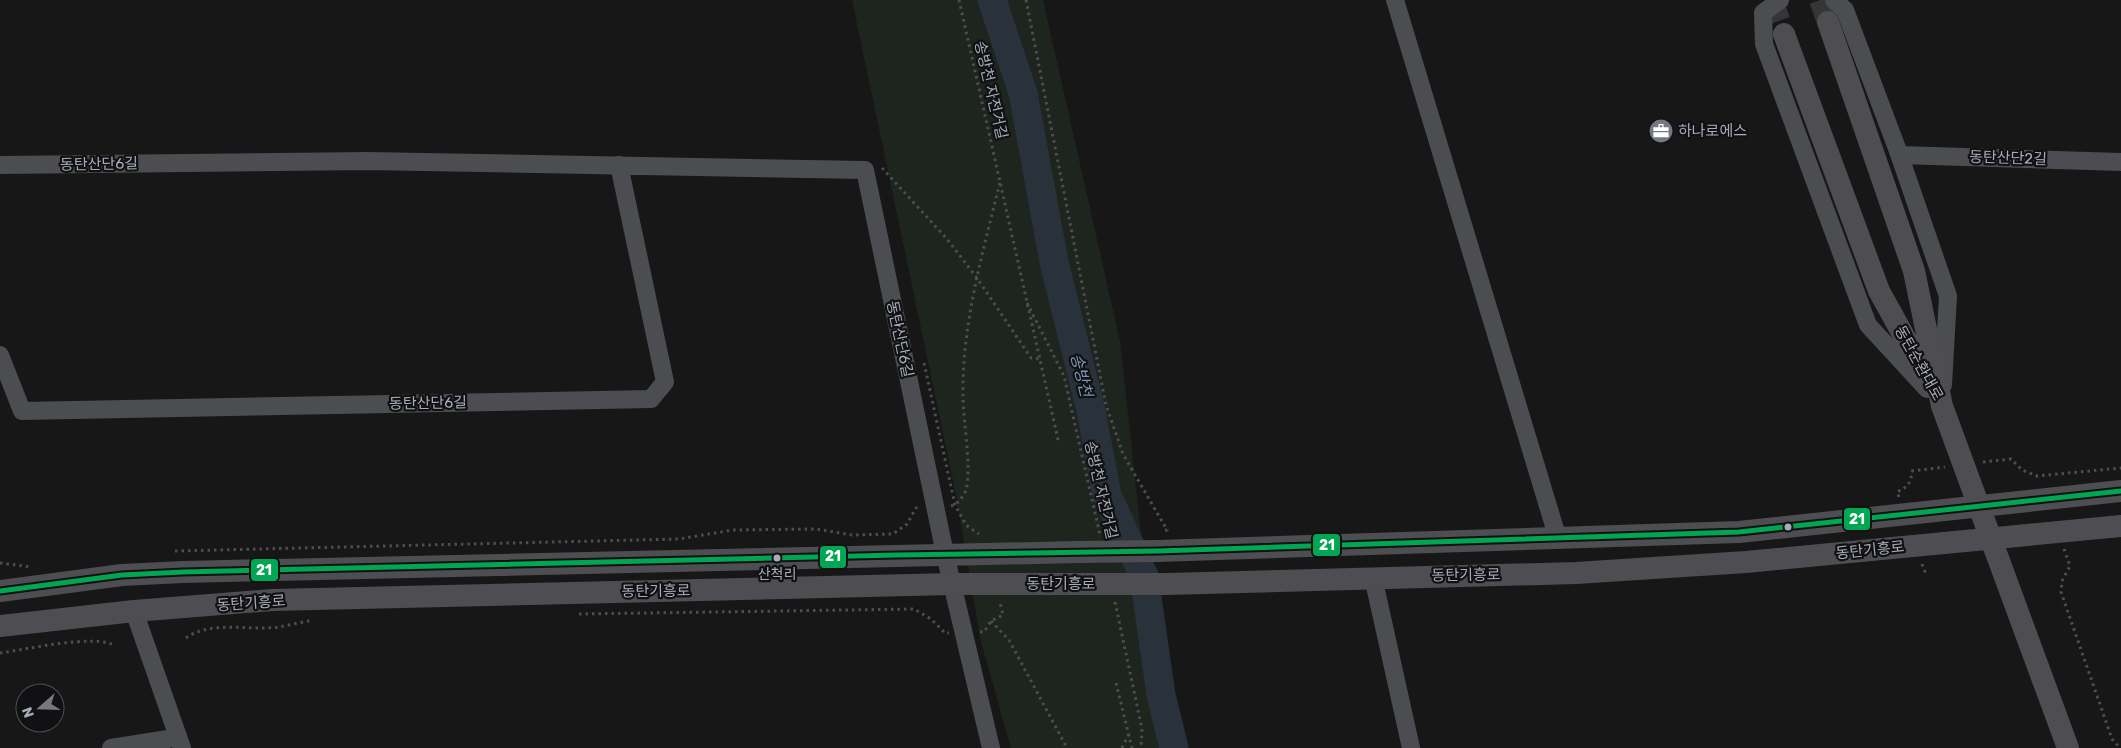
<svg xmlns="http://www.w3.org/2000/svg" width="2121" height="748" font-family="Rubik,'Noto Sans KR',sans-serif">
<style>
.green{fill:#1d251e}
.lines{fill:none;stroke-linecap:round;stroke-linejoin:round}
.river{stroke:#29313a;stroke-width:29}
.major-tunnel{stroke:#343537;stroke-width:22;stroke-dasharray:22 11;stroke-linecap:butt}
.path{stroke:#4d4e52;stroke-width:3;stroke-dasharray:2.5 4;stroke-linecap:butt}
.minor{stroke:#4b4d50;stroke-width:18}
.major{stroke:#4e4e52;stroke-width:22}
.major-bridge{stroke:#4e4e52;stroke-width:22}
.bus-1-casing{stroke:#111113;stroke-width:9}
.bus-1{stroke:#00a651;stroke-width:5}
.bus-dot{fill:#a7acb9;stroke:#111113;stroke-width:2}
.labels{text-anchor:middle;stroke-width:4.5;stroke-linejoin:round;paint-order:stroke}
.bus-label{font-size:14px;fill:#a7acb9;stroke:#111113}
.street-label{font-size:15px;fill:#a7acb9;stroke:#111113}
.poi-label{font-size:15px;fill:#a7acb9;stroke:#111113;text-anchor:start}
.water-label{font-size:16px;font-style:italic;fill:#7d98b6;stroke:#111113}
.line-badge{stroke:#111113;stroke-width:2}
.badge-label{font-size:14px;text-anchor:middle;font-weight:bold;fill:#fff}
</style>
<rect width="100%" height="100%" fill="#171717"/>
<path class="green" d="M852 0H1043L1120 341 1149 606 1177 748H1011L981 642 956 495Z"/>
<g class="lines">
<path class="river" d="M992 0 1023 93 1054 262 1091 411 1107 495 1144 576 1161 695 1174 748"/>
<path class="major-tunnel" d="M1772 0 1784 34
M1820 0 1828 22"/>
<path class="path" d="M959 0 1059 444
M1026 0 1106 405 1123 454 1167 530H1165
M882 168 947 239 977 278 1031 358 1040 359
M1027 303 1064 376 1100 535
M924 363 955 505 966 525 979 534
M1983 462 2011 459 2022 470 2037 476 2121 468
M1899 497 1897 492C1908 487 1911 483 1912 471L1945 467
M951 506 955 505C959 501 964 496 966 490 972 469 963 421 963 395 962 323 983 252 1000 182
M2064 549 2070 566 2062 581 2061 592 2112 739 2120 748
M175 551 679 539 733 530 816 529 852 535 893 534 907 524 916 508H919
M0 563 32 567
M1922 564 1926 574
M1115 602 1142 729 1141 748
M579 614 914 609 931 619 945 633H949
M991 621 1009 640 1067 748
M980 632H984L991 621 1003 615 1000 602
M186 638C211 620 250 631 279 627 290 625 302 622 313 620
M0 653C23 650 98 633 115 646
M1116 683 1132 748
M1122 748 1129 734"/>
<path class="minor" d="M1395 0 1558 539
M1780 0 1763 13 1764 44 1868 325 1927 389
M1834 0 1845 10 1898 151 1948 296 1943 385
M1898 151 1901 155 2121 162
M0 165 367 161 865 170 945 554 991 748
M0 355 22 411 651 399 665 382 619 165
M1373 577 1411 748
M134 611 182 748
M111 748 168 739"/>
<path class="major" d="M1828 22 1914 271 1942 406 2068 748
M1784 34 1879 291 1931 385
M1158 551 1739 532 2121 491
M1166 584 1576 573 1746 562 2121 526
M0 591 122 575 183 572 1078 552
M0 626 134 611 272 600 952 584H1084"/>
<path class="major-bridge" d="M1078 552 1158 551
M1084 584H1166"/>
<defs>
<path id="bus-1" d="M0 591 122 575 183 572 897 555 1158 551 1739 532 2121 491"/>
</defs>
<use href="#bus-1" class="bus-1-casing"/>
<use href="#bus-1" class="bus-1"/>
</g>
<defs>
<symbol id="office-disc" viewBox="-11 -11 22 22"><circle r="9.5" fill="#757880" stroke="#111113"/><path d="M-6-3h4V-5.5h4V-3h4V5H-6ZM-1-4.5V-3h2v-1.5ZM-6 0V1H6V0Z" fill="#fff"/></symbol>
</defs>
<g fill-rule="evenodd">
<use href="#office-disc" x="1647" y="117" width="28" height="28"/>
</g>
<g class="bus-dot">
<circle cx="1788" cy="527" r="4.5"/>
<circle cx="777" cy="558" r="4.5"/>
</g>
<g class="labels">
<g class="bus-label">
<text x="777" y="579">산척리</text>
</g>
<g class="street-label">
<text transform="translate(991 90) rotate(77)" y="5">송방천 자전거길</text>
<text transform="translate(2008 158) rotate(2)" y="5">동탄산단2길</text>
<text transform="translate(99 164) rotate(-1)" y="5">동탄산단6길</text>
<text transform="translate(900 339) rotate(78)" y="5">동탄산단6길</text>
<text transform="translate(1919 363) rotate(61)" y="5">동탄순환대로</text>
<text transform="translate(428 403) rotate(-1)" y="5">동탄산단6길</text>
<text transform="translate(1101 490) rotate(77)" y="5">송방천 자전거길</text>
<text transform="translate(1870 550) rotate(-6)" y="5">동탄기흥로</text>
<text transform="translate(1466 575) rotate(-1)" y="5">동탄기흥로</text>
<text x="1061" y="589">동탄기흥로</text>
<text transform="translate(656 591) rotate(-1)" y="5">동탄기흥로</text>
<text transform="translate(251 603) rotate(-4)" y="5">동탄기흥로</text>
</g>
<g class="poi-label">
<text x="1678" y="136">하나로에스</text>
</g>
<g class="water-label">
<text transform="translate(1082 375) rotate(76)" y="6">송방천</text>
</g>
</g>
<g class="line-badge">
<rect x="1843" y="507" width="28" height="24" rx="5" fill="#00a651"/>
<rect x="1312" y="533" width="29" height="24" rx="5" fill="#00a651"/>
<rect x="819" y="545" width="28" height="24" rx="5" fill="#00a651"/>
<rect x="250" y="558" width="29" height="24" rx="5" fill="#00a651"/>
</g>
<g class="badge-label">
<text x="1857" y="524">21</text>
<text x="1327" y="550">21</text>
<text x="833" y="561">21</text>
<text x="264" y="575">21</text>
</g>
<g transform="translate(40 708) rotate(250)"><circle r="24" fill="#111113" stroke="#4d4f55"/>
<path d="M0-4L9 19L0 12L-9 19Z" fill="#757880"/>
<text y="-8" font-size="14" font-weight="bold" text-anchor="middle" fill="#a7acb9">N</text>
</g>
</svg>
